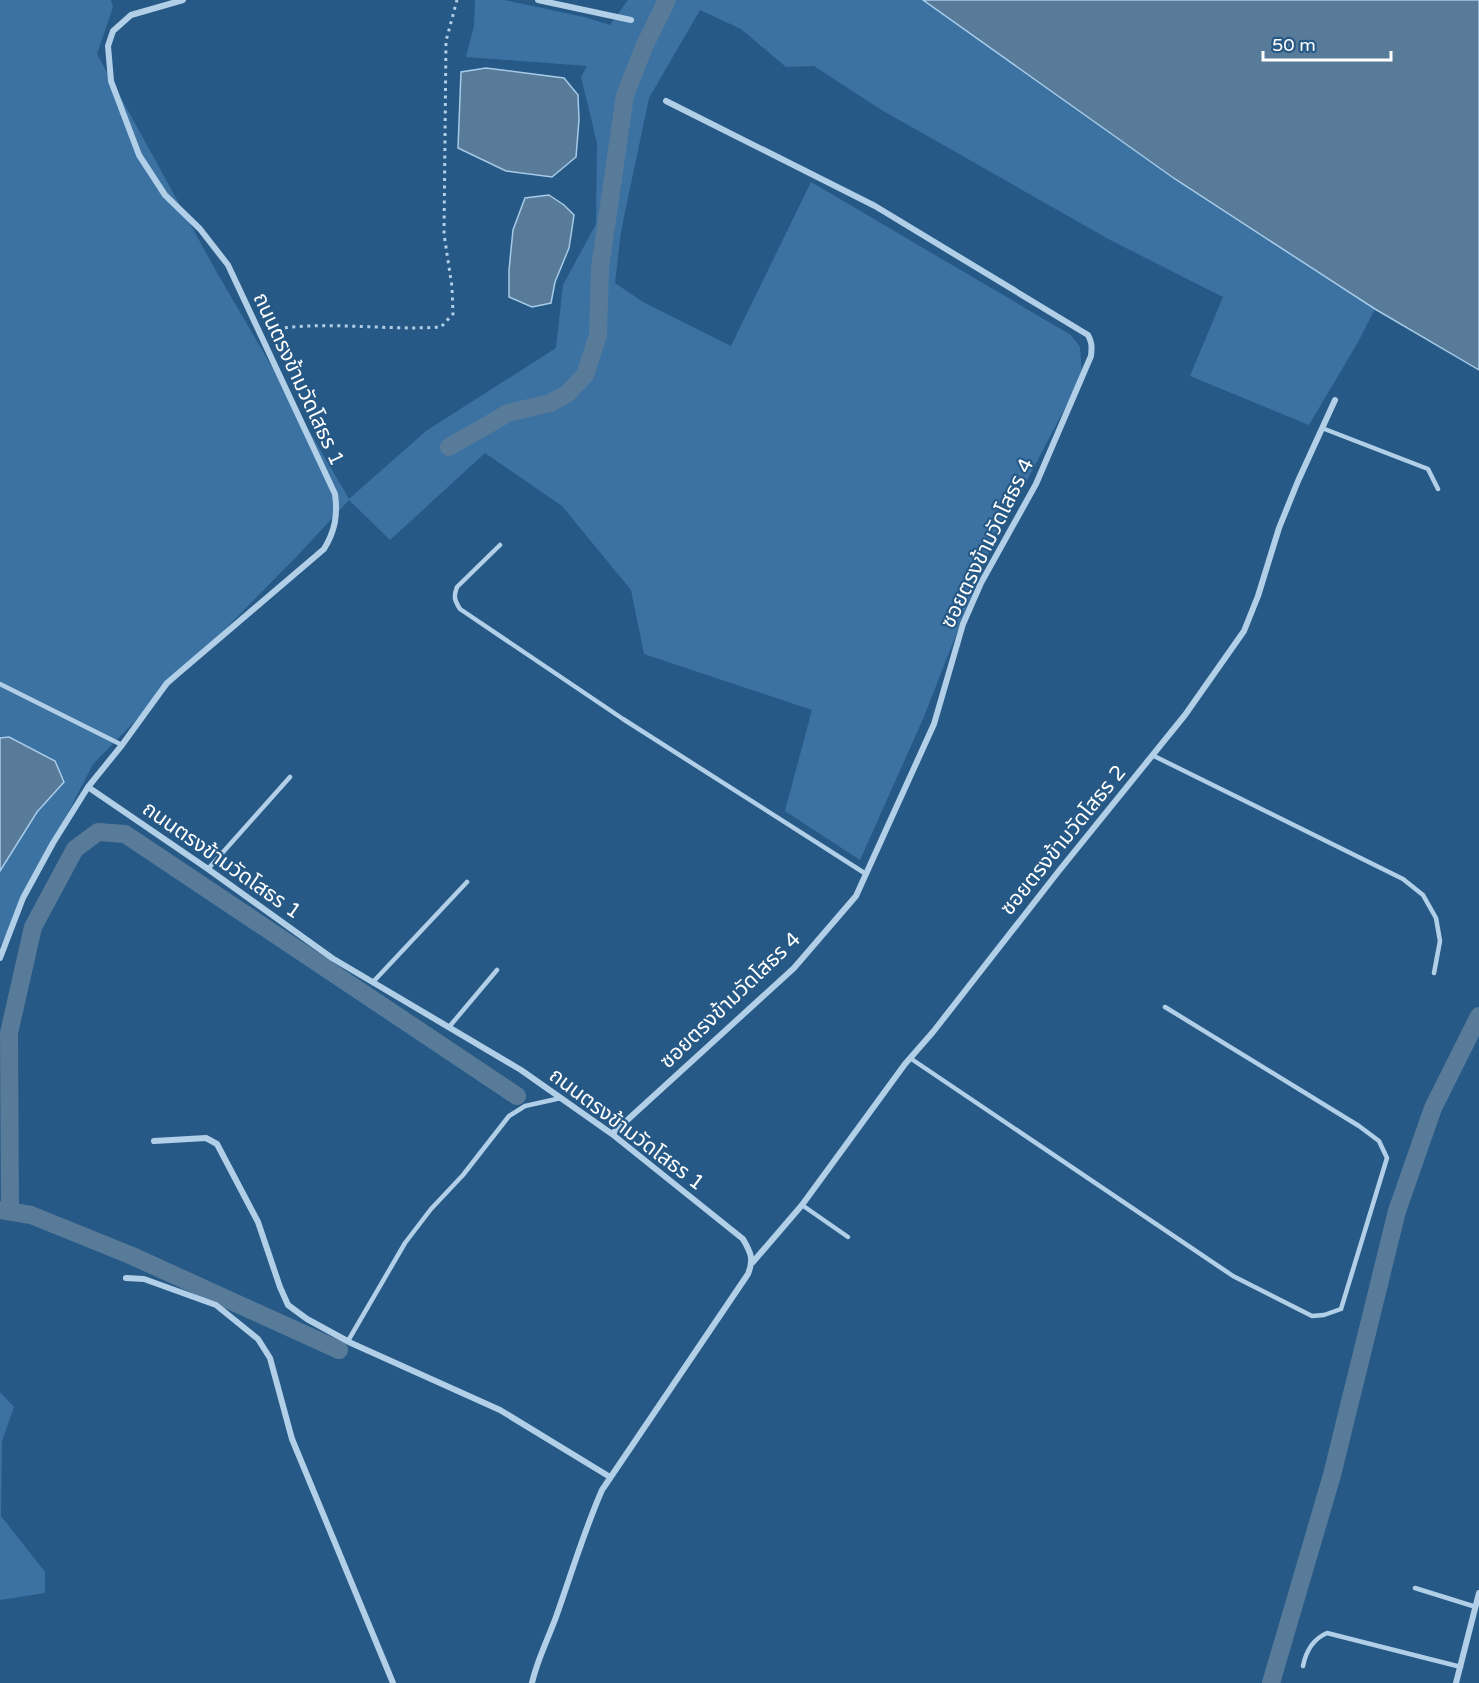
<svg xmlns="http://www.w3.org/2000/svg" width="1479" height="1683" font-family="'Varela Round','Noto Sans Thai',sans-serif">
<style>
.green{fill:#3c72a2}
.water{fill:#587b9a;stroke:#a6cbe8;stroke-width:1.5}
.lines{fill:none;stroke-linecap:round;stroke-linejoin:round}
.canal{stroke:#587b9a;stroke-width:18}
.path{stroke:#b2cfe8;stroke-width:3;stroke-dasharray:3 4.5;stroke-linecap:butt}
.service{stroke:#b2cfe8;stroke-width:4.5}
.minor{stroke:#b2cfe8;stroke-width:6}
.labels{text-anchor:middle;stroke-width:4.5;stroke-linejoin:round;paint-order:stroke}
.street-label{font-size:21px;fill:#fff;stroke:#275986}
</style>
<rect width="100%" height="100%" fill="#275986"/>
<path class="green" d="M0 0H111L113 7 97 54 216 271 349 499 426 431 556 348 563 285 596 224 597 143 581 77 587 66 466 57 474 26 475 0H504L584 17 610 25 628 0H923L1175 179 1375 309 1358 342 1309 425 1190 376 1223 297 1112 241 880 109 814 66 786 67 741 29 700 10 649 98 621 231 615 283 643 302 731 346 811 182 1071 335 1080 347 1082 376 987 556 923 719 860 860 785 811 812 710 644 654 631 590 562 506 485 453 390 540 349 500 299 554 93 764 0 946V871L37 812 64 782 9 737 0 738Z
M0 1392 14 1407 2 1441 1 1516 45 1572V1593L0 1600Z"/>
<path class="water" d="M923 0H1479V370L1375 309 1175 179Z
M486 68 564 78 578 95 579 120 576 157 552 177 506 171 458 148 461 72Z
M549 195 564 205 574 215 569 248 555 282 551 303 532 307 509 297V270L513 230 525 198Z
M9 737 55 761 64 782 37 812 0 871V738Z"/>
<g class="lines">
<path class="canal" d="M449 447 508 413 550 403 567 394 585 375 598 335 600 268 625 95 644 47 667 0
M1 1210 31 1215 130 1255 339 1350
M10 1211 9 1033 33 927 75 849 98 832 125 834 517 1096
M1271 1683 1332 1475 1397 1211 1433 1108 1479 1016"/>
<path class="path" d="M270 330C326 320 384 331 441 327L453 314 452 287 444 234 446 41 457 0"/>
<path class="service" d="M1322 428 1428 469 1438 489
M500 545 457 587C453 597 455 601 460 609L623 719 866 874
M0 684 122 745
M1152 755 1403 879 1423 895 1436 918 1440 941 1434 973
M208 869 290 777
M373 982 467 882
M449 1027 497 970
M910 1058 1233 1276 1312 1316 1324 1315 1341 1309 1387 1158 1379 1141 1359 1126 1165 1007
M802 1205 848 1237
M348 1341 405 1243 431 1209 463 1175 509 1116 525 1106 561 1098
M1415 1588 1476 1607
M1303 1666C1306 1651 1313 1639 1327 1633L1461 1667"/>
<path class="minor" d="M183 0 131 15 113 31 108 46 111 81 139 155 165 195 200 229 228 265 335 494C338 515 335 531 324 549L167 683 122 745 88 787 208 869 332 958 521 1070 612 1134 743 1239C751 1253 754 1259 748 1274L602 1490C584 1531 571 1575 556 1617 548 1639 537 1660 532 1683
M538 0 631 20
M0 958 23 898 53 843 88 787
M612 1134 794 968 856 896 934 724 963 624 981 583 1036 484 1091 356C1092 347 1092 342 1088 335L875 206 666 101
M154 1141 206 1138 217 1144 258 1222 280 1287 288 1305 307 1319 351 1343 500 1410 610 1477
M753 1262 802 1205 905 1064 933 1032 1058 872 1185 715 1244 631 1258 596 1279 528 1298 481 1335 400
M126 1278 144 1279 216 1305 258 1339 270 1358 292 1439 393 1683
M1456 1683 1479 1593"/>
</g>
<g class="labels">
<g class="street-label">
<text transform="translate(299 379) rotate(65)" y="7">ถนนตรงข้ามวัดโสธร 1</text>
<text transform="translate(987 543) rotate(-64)" y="7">ซอยตรงข้ามวัดโสธร 4</text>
<text transform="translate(1063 840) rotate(-51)" y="7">ซอยตรงข้ามวัดโสธร 2</text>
<text transform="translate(222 860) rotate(35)" y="7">ถนนตรงข้ามวัดโสธร 1</text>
<text transform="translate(730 1000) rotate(-44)" y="7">ซอยตรงข้ามวัดโสธร 4</text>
<text transform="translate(627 1129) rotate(37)" y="7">ถนนตรงข้ามวัดโสธร 1</text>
</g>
</g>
<path d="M1263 51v9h128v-9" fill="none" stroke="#ffffff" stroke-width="3"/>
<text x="1272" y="51" font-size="18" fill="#ffffff" stroke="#275986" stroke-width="4.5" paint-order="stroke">50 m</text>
</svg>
